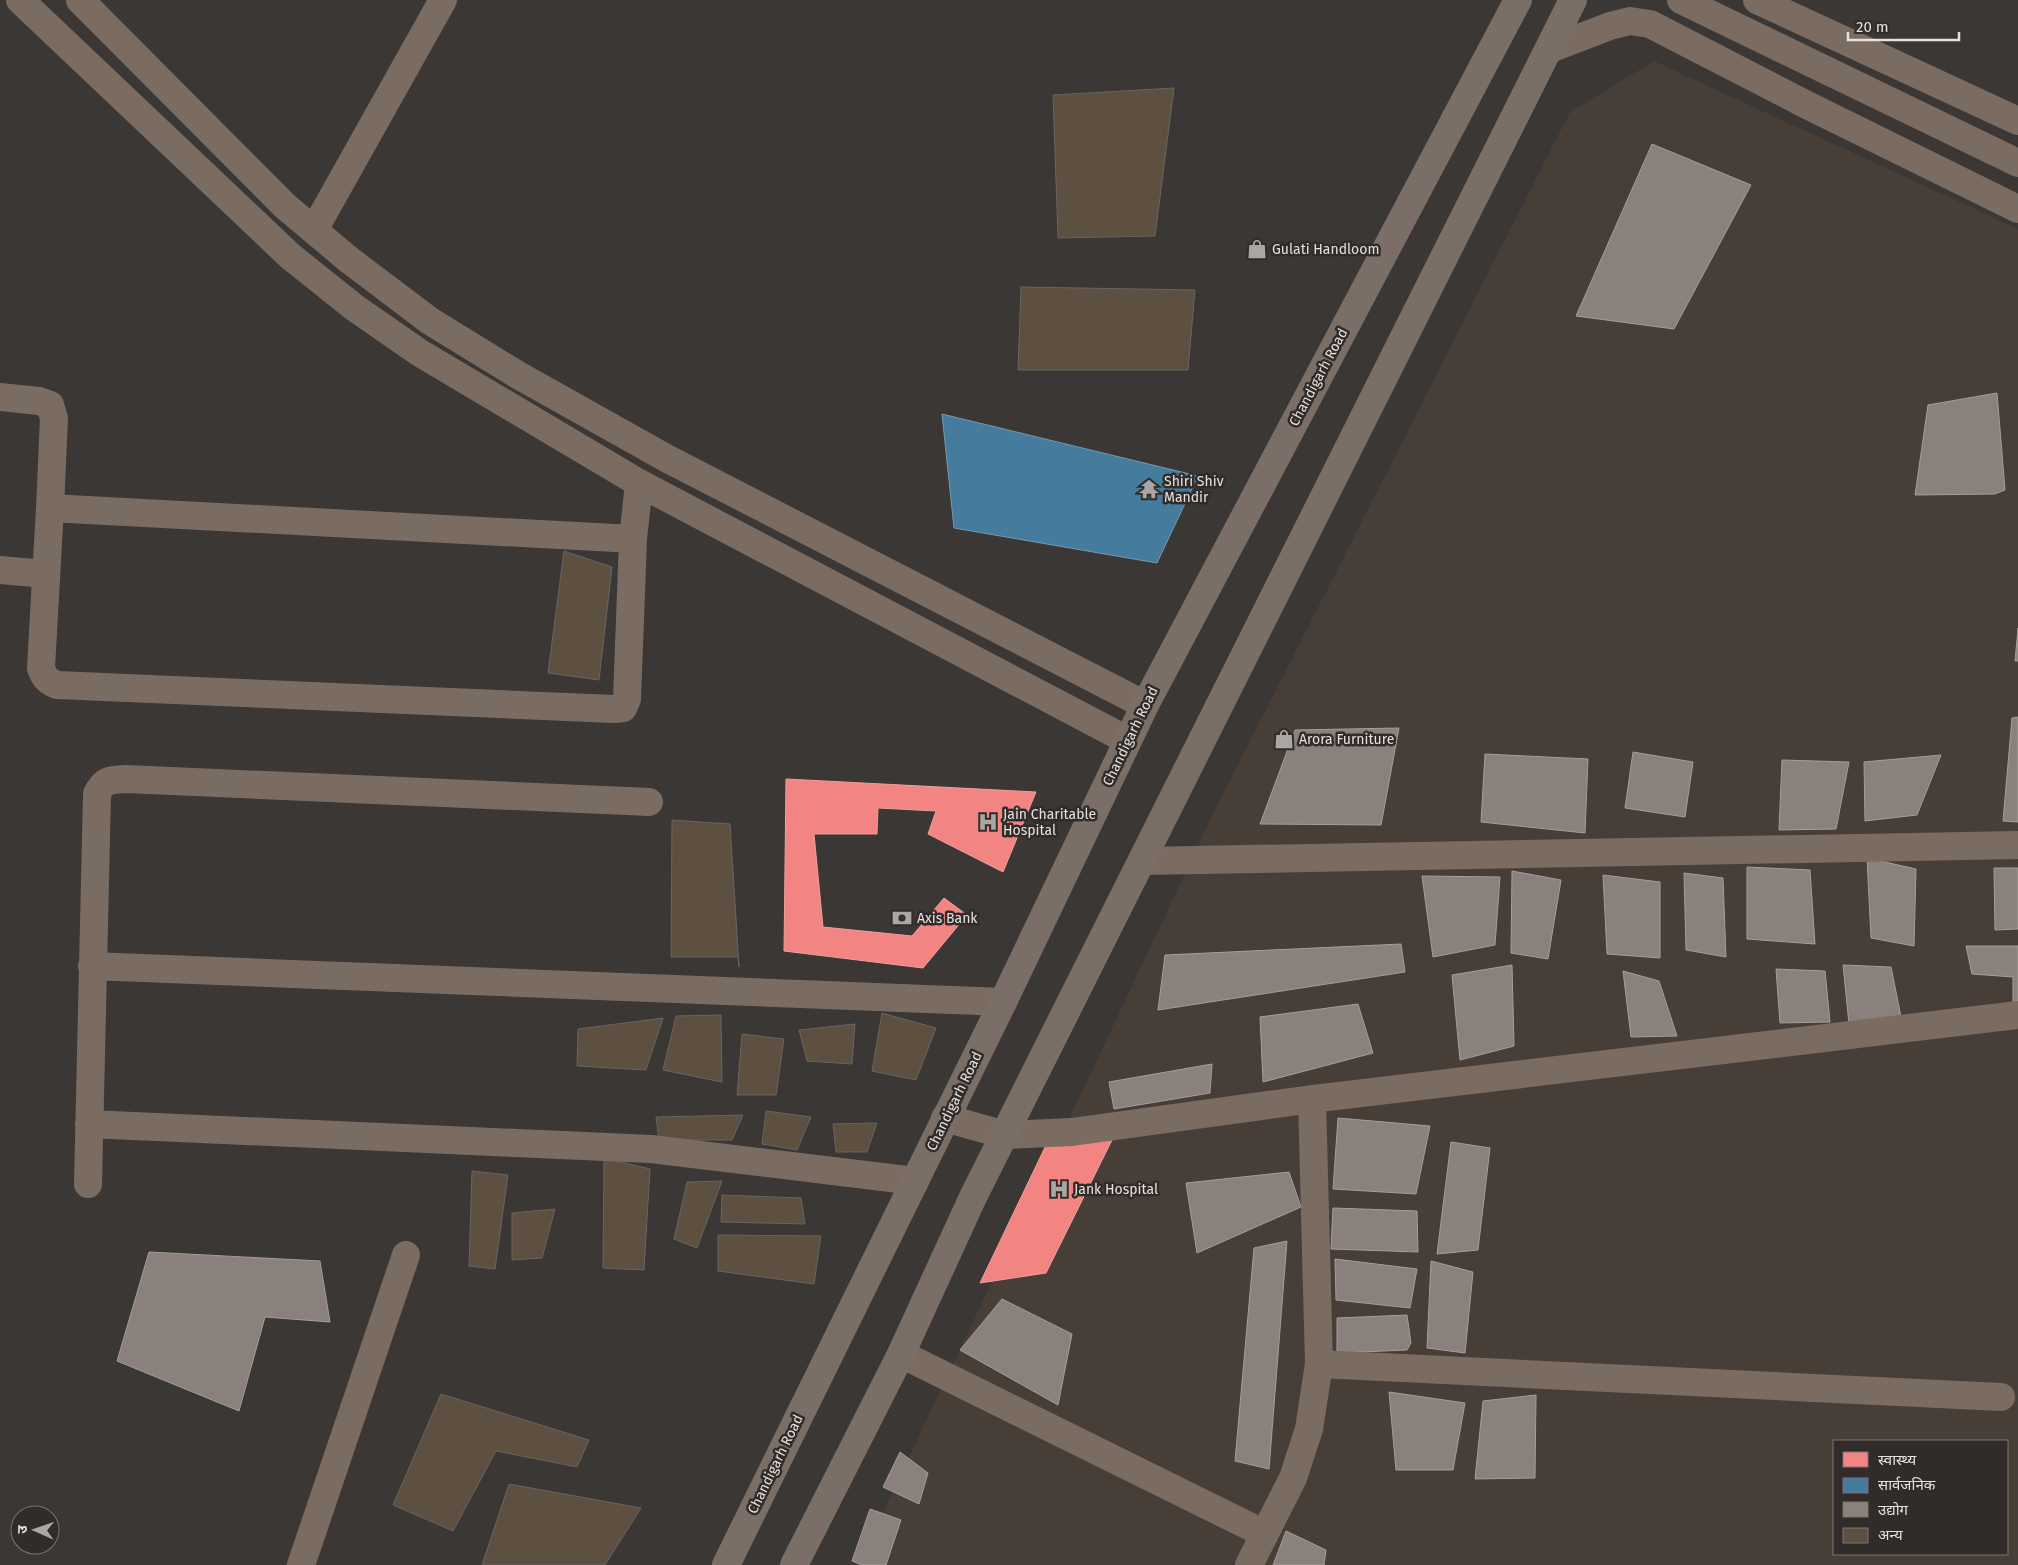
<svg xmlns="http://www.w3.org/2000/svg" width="2018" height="1565" font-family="'Fira Sans','Noto Sans Devanagari',sans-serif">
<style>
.built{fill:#483e38;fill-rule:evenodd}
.health{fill:#f28482;stroke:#eea09e}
.public{fill:#457b9d;stroke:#759ab1}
.industry{fill:#8a817c;stroke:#a59e9a}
.building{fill:#5e5040;stroke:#676563}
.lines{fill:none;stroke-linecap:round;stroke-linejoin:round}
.street{stroke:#7b6c62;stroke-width:28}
.primary{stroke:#7a6e67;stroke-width:28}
.labels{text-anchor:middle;stroke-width:5;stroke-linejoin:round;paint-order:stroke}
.poi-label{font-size:14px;fill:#e5e1df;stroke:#312c29;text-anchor:start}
.street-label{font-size:14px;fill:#e5e1df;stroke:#312c29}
</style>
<rect width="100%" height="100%" fill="#3a3735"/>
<path class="built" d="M1654 61 2018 229V1565H858L1216 808 1570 112ZM1834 1441H2007V1554H1834Z"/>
<path class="health" d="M786 779 1036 792 1003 872 928 834 936 811 878 808 877 834H814L823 927 912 936 944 898 967 915 923 968 784 951Z
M1117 1130 1046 1273 980 1283 1048 1141Z"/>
<path class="public" d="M942 414 1198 476 1157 563 954 528Z"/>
<path class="industry" d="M1652 144 1751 185 1674 329 1576 316Z
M1997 393 2005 490 1995 494 1915 495 1928 405Z
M2018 628V661H2015Z
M2018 717V822L2003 821 2012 718Z
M1399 728 1381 825 1260 824 1295 730Z
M1633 752 1693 762 1685 817 1625 808Z
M1485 754 1588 759 1585 833 1481 822Z
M1941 755 1917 815 1865 821 1864 762Z
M1782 760 1849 762 1836 829 1779 830Z
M1867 858 1916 869 1914 946 1871 938Z
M1747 867 1810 870 1815 944 1747 939Z
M1994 868H2018V929L1995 930Z
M1512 871 1561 880 1548 959 1511 953Z
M1684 873 1723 878 1726 957 1686 950Z
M1603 875 1660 882V958L1607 954Z
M1422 876 1500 877 1495 945 1433 957Z
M1401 944 1405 972 1158 1010 1165 955Z
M1966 946H2018V1005L2013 1007V977L1972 974Z
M1512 965 1514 1046 1460 1060 1452 975Z
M1843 965 1891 967 1901 1017 1849 1024Z
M1776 969 1825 971 1830 1022 1780 1023Z
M1623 971 1659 981 1677 1036 1631 1037Z
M1358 1004 1373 1053 1263 1082 1260 1017Z
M1212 1064 1210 1093 1114 1109 1109 1082Z
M1338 1118 1430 1126 1416 1194 1333 1189Z
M1451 1142 1490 1148 1478 1250 1437 1254Z
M1289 1172 1301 1207 1197 1253 1186 1183Z
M1333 1208 1417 1211 1418 1252 1331 1249Z
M1287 1241 1269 1469 1235 1461 1254 1248Z
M149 1252 320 1261 330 1322 265 1317 239 1411 117 1361Z
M1335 1259 1417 1269 1410 1308 1336 1300Z
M1431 1261 1473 1272 1465 1353 1427 1348Z
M1002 1299 1072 1334 1058 1405 960 1350Z
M1407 1315 1411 1343 1407 1350 1337 1353V1318Z
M1389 1392 1465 1403 1453 1470H1396Z
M1536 1395 1535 1478 1475 1479 1483 1401Z
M900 1452 928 1473 919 1504 883 1487Z
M870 1509 901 1520 886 1565H862L852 1561Z
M1286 1531 1326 1550 1324 1565H1273Z"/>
<path class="building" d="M1174 88 1155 236 1058 238 1053 95Z
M1021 287 1195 290 1188 370H1018Z
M564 551 612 567 599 680 548 673Z
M672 820 730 824 739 967 738 957H671Z
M882 1013 936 1028 916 1080 872 1071Z
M721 1015 722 1082 663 1070 676 1016Z
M663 1018 646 1070 577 1066 578 1029Z
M855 1024 852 1064 807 1061 799 1030Z
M742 1034 784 1039 776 1095H737Z
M766 1111 811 1117 797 1150 762 1144Z
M743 1115 732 1140H659L656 1117Z
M877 1123 867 1152H836L833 1124Z
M604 1158 650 1169 644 1270 603 1268Z
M472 1171 508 1175 495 1269 469 1266Z
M722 1181 697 1248 674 1239 687 1182Z
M722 1195 801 1198 805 1224 721 1222Z
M555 1209 542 1258 512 1260V1213Z
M718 1235 821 1236 814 1284 718 1271Z
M441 1394 589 1440 577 1467 496 1451 453 1531 393 1505Z
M509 1484 641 1508 605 1565H482Z"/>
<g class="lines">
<path class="street" d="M20 0 290 256 355 308 420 353 639 483 1127 740
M80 0 285 206 348 259 430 321 518 375 666 458 1145 705
M1681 0 2018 163
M1757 0 2018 121
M1550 49 1610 26 1630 21 1650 24 1805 104 2018 209
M314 230 443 0
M0 397 39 401 50 405 54 418 50 508 633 539
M50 508 41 668C44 677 47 681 57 685L614 709 623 708 627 699 633 539 639 483
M0 570 45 574
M1142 861 2018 845
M92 966 1003 1002
M945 1118 1005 1135 1072 1132 1312 1099 2018 1015
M89 1124 651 1149 915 1181
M88 1184 97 794C104 779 110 780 126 779L649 802
M901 1354 1265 1534
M1319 1364 2001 1397
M301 1565 406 1255
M1249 1565 1293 1478 1309 1429 1319 1364 1312 1099"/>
<path class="primary" d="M726 1565 1003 1002 1145 705 1518 0
M794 1565 901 1354 973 1197 1573 0"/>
</g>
<defs>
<symbol id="shop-bare" viewBox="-9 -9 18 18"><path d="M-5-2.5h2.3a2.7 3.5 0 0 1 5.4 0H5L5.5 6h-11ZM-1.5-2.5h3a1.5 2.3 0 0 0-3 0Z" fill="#a9a6a4" stroke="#312c29" stroke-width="2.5" paint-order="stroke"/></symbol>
<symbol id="temple-bare" viewBox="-9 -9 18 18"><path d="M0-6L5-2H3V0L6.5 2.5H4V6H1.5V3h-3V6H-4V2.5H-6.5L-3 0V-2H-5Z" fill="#a9a6a4" stroke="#312c29" stroke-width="2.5" paint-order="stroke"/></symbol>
<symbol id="hospital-bare" viewBox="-9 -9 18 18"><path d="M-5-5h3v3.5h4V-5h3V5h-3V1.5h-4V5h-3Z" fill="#a9a6a4" stroke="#312c29" stroke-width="2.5" paint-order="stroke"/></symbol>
<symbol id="bank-bare" viewBox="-9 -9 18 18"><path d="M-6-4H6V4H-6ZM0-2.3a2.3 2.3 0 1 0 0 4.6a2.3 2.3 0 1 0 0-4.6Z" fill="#a9a6a4" stroke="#312c29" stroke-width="2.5" paint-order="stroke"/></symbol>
</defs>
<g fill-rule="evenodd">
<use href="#shop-bare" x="1243" y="235" width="28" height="28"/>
<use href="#temple-bare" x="1135" y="475" width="28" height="28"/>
<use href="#shop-bare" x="1270" y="725" width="28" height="28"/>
<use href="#hospital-bare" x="974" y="808" width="28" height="28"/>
<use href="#bank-bare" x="888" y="904" width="28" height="28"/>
<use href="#hospital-bare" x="1045" y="1175" width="28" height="28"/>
</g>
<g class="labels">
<g class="poi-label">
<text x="1272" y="254">Gulati Handloom</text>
<text x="1164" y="486">Shiri Shiv<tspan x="1164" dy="16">Mandir</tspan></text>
<text x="1299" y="744">Arora Furniture</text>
<text x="1003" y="819">Jain Charitable<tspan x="1003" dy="16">Hospital</tspan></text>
<text x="917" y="923">Axis Bank</text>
<text x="1074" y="1194">Jank Hospital</text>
</g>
<g class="street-label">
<text transform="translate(1318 377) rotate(-62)" y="5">Chandigarh Road</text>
<text transform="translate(1130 736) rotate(-64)" y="5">Chandigarh Road</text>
<text transform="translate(954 1101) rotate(-64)" y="5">Chandigarh Road</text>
<text transform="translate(775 1464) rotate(-64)" y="5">Chandigarh Road</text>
</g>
</g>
<rect x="1833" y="1440" width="175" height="115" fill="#312c29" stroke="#797472"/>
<rect x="1843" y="1452" width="25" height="15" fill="#f28482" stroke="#797472"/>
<text x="1878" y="1465" font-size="15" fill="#e5e1df">स्वास्थ्य</text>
<rect x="1843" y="1478" width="25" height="15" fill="#457b9d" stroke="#797472"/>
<text x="1878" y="1490" font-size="15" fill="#e5e1df">सार्वजनिक</text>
<rect x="1843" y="1502" width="25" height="15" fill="#8a817c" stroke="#797472"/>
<text x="1878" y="1515" font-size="15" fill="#e5e1df">उद्योग</text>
<rect x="1843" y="1528" width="25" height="15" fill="#5e5040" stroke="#797472"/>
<text x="1878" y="1540" font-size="15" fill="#e5e1df">अन्य</text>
<g transform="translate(35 1530) rotate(272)"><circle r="24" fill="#312c29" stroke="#797472"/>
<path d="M0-4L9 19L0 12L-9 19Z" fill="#a9a6a4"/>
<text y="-8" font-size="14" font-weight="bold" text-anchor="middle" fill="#e5e1df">उ</text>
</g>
<path d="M1848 32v8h111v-8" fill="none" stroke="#e5e1df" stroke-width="2.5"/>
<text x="1856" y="32" font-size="15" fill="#e5e1df" stroke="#312c29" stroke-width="4" paint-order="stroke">20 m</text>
</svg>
